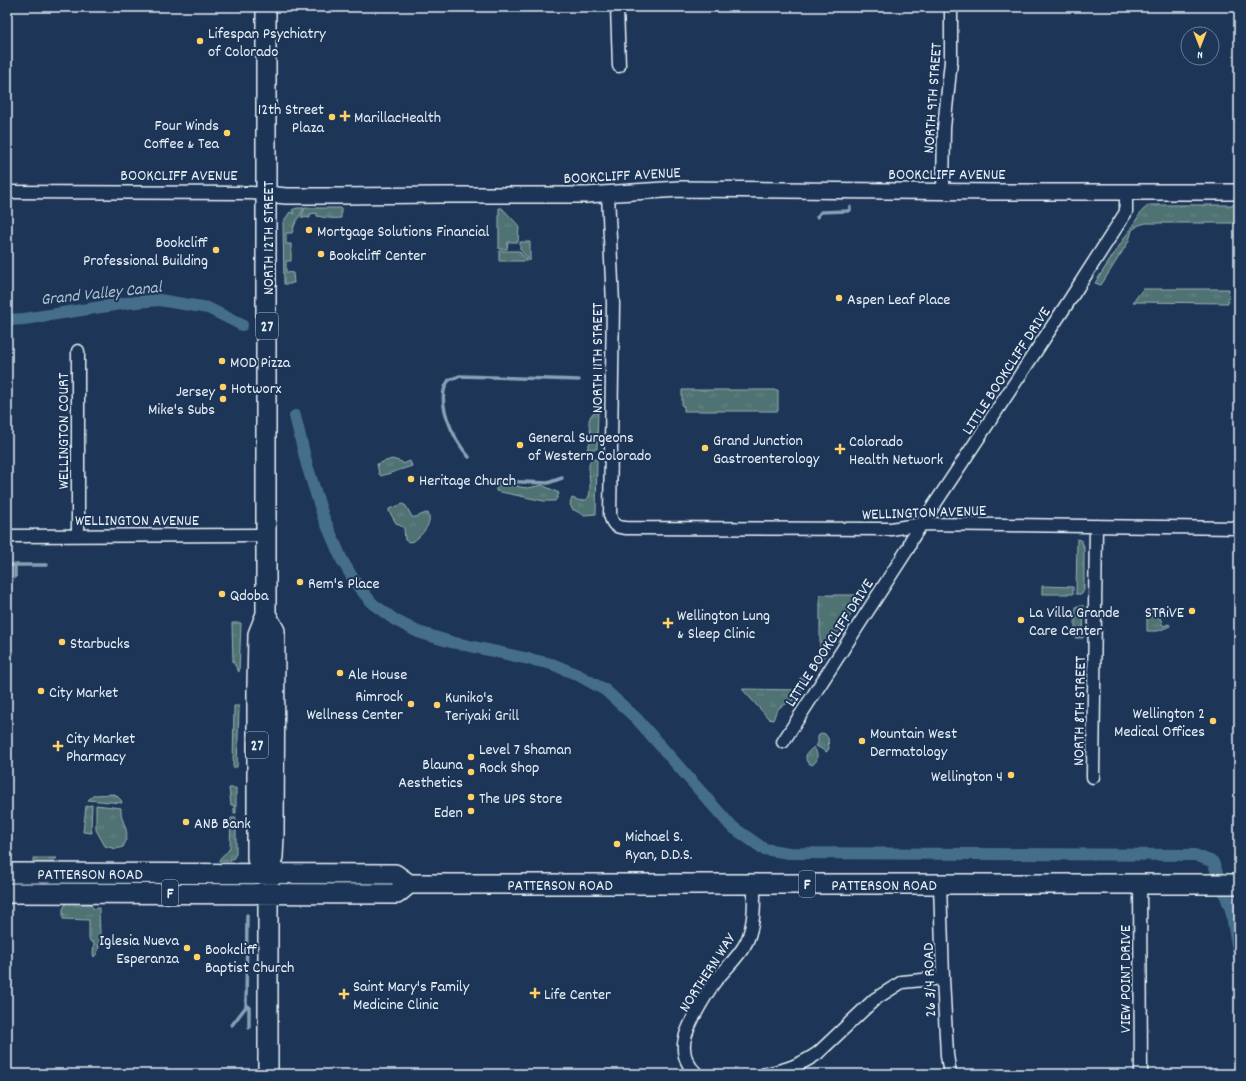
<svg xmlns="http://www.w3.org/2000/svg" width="1246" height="1081" font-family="Dekko,sans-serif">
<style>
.grass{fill:url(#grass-tufts);stroke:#9cb2b6}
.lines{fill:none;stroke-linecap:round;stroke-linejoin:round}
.stream{stroke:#86a2b7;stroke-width:3.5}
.canal{stroke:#446e8b;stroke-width:12}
.minor-casing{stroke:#e8f1f8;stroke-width:15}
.tertiary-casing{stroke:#e8f1f8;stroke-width:18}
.primary-casing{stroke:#e8f1f8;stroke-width:22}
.minor{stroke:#1d3557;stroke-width:12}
.tertiary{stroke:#1d3557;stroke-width:15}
.primary{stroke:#1d3557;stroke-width:19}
.poi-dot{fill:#ffd166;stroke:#1d3557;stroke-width:1.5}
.labels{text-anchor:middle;stroke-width:4;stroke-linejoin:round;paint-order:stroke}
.shield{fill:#1d3557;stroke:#abb9c8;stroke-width:1}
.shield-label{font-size:15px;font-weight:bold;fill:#e8f1f8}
.poi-label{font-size:16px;fill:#e8f1f8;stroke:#1d3557;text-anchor:start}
.street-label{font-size:16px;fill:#e8f1f8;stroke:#1d3557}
.water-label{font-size:17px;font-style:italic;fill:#afc3d2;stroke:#1d3557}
</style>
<defs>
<pattern id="grass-tufts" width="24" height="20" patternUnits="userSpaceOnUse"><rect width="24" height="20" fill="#4f7273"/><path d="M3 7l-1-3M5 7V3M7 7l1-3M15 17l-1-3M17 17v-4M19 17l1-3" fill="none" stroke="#688788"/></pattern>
</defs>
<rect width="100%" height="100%" fill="#1d3557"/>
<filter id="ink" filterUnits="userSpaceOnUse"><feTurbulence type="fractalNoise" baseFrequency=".025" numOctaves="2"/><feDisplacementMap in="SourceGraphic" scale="8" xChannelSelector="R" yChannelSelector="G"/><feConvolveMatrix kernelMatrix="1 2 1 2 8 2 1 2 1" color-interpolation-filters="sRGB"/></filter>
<g filter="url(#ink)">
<path class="grass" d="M1149 205H1239V223H1146L1139 225 1132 230 1129 241 1101 285 1095 283 1142 211Z
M297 208H304L295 224 292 233H286V244H291V261H286V272L293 273 294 283H291V284H284L283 222 290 212 294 214 292 210Z
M305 208H341V218C333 219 326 218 317 216V213L310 214V218L301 217Z
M499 208H502L519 226 518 242H508L507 249H499Z
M520 242H530V261L520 249Z
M499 251H519L528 261H499Z
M1143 289H1229L1228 303 1133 302Z
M682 390H778V411H684V406H682Z
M598 412 597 449H587C589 445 591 440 591 436 590 426 586 421 593 413Z
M392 459 402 462 403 464 410 461 412 466 381 476 379 474 377 464Z
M594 459H597L596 514 584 515 572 509 570 504 572 498C601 511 585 474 590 461Z
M502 483H511L520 487 528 488 542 485 559 493 557 498 555 501H544L496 491V489L498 484Z
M403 504 406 506 412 517C418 518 422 513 428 513 433 523 422 535 414 541L409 542 405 540 404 528 396 523 389 511V509Z
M1077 539 1081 540 1084 546V590L1082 594H1076Z
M1042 586 1073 587V594H1042Z
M820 595H858L862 598 815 670 813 668V664L820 652Z
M1077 606H1084L1083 638H1075V610Z
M1147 609 1153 611 1157 609 1163 626 1169 624 1170 626 1158 631H1147Z
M232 623H241L239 672 233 662Z
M800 678H802L807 681 796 699 780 707 776 712 773 720 769 719 742 689 799 690Z
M234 706H239V709L237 767H233Z
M822 733 825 734 828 738 829 749 827 750V752L816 746 818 743V736Z
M814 747C818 754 819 761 812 765L807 762C804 754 808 752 814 747Z
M229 788H236V813H234V805H231Z
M115 794 121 800 122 803 88 800 94 795Z
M92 805 91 827 92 833 83 832 86 806Z
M96 805 121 808C120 824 133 830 123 847L116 849 105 846 96 830Z
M231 818H236V854L233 859H230V861H219C221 854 228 854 230 847Z
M33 858H57C50 865 43 866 33 866Z
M66 903 90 904 94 909 99 908C99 920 103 950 94 957L93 954 94 943 90 941 89 939V920L63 919V909Z"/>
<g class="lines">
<path class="stream" d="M817 217 821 212 847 211 850 210V207
M601 377H603
M469 457C455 441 433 400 449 380L460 376 579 380
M495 481 548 483 562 478
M7 565H47
M15 565V577
M7 904H9
M247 915 246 1007H249V1028
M232 1025 245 1008 246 1007"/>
<path class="canal" d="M7 320 24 319 127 303 159 300 208 308 242 325
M295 416 307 465 323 516 342 560 357 585 373 604 395 620 418 632 451 642 552 664 578 675 605 690 636 718 731 826 764 849 789 853 1195 855 1213 862 1231 910 1239 956"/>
<defs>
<path id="minor" d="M617 7 619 66
M7 192 251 193 267 194
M943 192 944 128 951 61V7
M608 194 613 304 610 515C613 526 616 527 626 528L891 529 922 524 1239 528
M78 351V535
M7 536 266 535
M783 742 909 547 911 540 1067 304 1126 212V192
M1093 777 1096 526
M940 884 943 978 947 1055 950 1074
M1140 884 1141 1074
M697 1074C688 1066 683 1056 684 1044 685 1028 704 998 713 984 724 969 739 958 747 941 755 922 754 904 754 884
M765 1074C785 1070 801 1065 818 1053L875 999 902 982 943 978"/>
<path id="tertiary" d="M267 194 286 196H340L439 195H587L679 189 997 192H1239"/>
<path id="primary" d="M266 7V614L258 634 257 687V859L268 874
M266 614 275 631 274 836 273 857 268 874V1074
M7 873 395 874 409 884
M7 893 397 894 409 884H1239"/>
</defs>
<use href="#minor" class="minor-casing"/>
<use href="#tertiary" class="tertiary-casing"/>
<use href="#primary" class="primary-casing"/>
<use href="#minor" class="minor"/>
<use href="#tertiary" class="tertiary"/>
<use href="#primary" class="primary"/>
</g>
</g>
<g class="poi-dot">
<circle cx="200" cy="41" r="4"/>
<path d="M343 110h4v4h4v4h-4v4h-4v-4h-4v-4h4z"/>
<circle cx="332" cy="117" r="4"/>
<circle cx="227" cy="133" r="4"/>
<circle cx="309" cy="230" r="4"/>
<circle cx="216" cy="250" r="4"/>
<circle cx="321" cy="254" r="4"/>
<circle cx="839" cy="298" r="4"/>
<circle cx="222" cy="361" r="4"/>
<circle cx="223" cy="387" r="4"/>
<circle cx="223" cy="399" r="4"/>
<circle cx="520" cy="445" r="4"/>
<circle cx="705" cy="448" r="4"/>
<path d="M838 443h4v4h4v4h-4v4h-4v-4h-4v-4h4z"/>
<circle cx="411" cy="479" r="4"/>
<circle cx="300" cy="582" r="4"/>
<circle cx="222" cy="594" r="4"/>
<circle cx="1192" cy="611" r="4"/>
<circle cx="1021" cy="620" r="4"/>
<path d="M666 617h4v4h4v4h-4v4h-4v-4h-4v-4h4z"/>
<circle cx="62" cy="642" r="4"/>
<circle cx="340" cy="673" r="4"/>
<circle cx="41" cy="691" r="4"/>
<circle cx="411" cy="704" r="4"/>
<circle cx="437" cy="705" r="4"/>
<circle cx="1213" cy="721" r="4"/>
<circle cx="862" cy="741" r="4"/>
<path d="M56 740h4v4h4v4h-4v4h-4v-4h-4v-4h4z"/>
<circle cx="471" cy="757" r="4"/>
<circle cx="471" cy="772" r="4"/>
<circle cx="1011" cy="775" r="4"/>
<circle cx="471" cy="797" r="4"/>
<circle cx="471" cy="811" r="4"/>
<circle cx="186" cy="822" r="4"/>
<circle cx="617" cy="844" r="4"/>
<circle cx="187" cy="948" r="4"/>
<circle cx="197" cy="957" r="4"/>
<path d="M533 987h4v4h4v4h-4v4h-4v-4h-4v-4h4z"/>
<path d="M342 988h4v4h4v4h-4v4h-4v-4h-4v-4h4z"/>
</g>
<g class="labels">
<g class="shield">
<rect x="256" y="313" width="22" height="26" rx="3"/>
<rect x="246" y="732" width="22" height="26" rx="3"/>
<rect x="799" y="871" width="16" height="26" rx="3"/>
<rect x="162" y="880" width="16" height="26" rx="3"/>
</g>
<g class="shield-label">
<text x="267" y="331">27</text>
<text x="257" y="750">27</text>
<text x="807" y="889">F</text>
<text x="170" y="898">F</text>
</g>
<g class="poi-label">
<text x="208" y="38">Lifespan Psychiatry<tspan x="208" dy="18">of Colorado</tspan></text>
<text x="324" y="114" text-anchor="end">12th Street<tspan x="324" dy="18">Plaza</tspan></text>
<text x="354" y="122">MarillacHealth</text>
<text x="219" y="130" text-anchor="end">Four Winds<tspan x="219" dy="18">Coffee &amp; Tea</tspan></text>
<text x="317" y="236">Mortgage Solutions Financial</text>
<text x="208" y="247" text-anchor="end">Bookcliff<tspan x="208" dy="18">Professional Building</tspan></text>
<text x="329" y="260">Bookcliff Center</text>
<text x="847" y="304">Aspen Leaf Place</text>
<text x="230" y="367">MOD Pizza</text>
<text x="231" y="393">Hotworx</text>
<text x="215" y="396" text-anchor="end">Jersey<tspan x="215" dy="18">Mike's Subs</tspan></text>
<text x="528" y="442">General Surgeons<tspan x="528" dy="18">of Western Colorado</tspan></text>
<text x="713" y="445">Grand Junction<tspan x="713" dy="18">Gastroenterology</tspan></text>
<text x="849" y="446">Colorado<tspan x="849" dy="18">Health Network</tspan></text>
<text x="419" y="485">Heritage Church</text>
<text x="308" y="588">Rem's Place</text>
<text x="230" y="600">Qdoba</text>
<text x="1029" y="617">La Villa Grande<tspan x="1029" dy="18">Care Center</tspan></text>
<text x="1184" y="617" text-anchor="end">STRiVE</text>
<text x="677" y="620">Wellington Lung<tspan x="677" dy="18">&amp; Sleep Clinic</tspan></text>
<text x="70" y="648">Starbucks</text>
<text x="348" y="679">Ale House</text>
<text x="49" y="697">City Market</text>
<text x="403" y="701" text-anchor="end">Rimrock<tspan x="403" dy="18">Wellness Center</tspan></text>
<text x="445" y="702">Kuniko's<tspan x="445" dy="18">Teriyaki Grill</tspan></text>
<text x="1205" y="718" text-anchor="end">Wellington 2<tspan x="1205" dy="18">Medical Offices</tspan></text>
<text x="870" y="738">Mountain West<tspan x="870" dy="18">Dermatology</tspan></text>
<text x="66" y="743">City Market<tspan x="66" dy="18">Pharmacy</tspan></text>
<text x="479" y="754">Level 7 Shaman<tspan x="479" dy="18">Rock Shop</tspan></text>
<text x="463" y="769" text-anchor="end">Blauna<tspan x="463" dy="18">Aesthetics</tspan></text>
<text x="1003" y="781" text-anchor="end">Wellington 4</text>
<text x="479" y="803">The UPS Store</text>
<text x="463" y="817" text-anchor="end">Eden</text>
<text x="194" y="828">ANB Bank</text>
<text x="625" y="841">Michael S.<tspan x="625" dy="18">Ryan, D.D.S.</tspan></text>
<text x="179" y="945" text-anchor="end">Iglesia Nueva<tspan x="179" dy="18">Esperanza</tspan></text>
<text x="205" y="954">Bookcliff<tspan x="205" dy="18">Baptist Church</tspan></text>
<text x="353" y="991">Saint Mary's Family<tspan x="353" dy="18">Medicine Clinic</tspan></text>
<text x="544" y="999">Life Center</text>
</g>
<g class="street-label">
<text transform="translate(931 98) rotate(-86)" y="6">NORTH 9TH STREET</text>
<text x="947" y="179">BOOKCLIFF AVENUE</text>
<text x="179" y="180">BOOKCLIFF AVENUE</text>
<text transform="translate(622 174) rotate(-3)" y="6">BOOKCLIFF AVENUE</text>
<text transform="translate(267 238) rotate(-90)" y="6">NORTH 12TH STREET</text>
<text transform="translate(596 358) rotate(-90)" y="6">NORTH 11TH STREET</text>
<text transform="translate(1005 370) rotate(-57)" y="6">LITTLE BOOKCLIFF DRIVE</text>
<text transform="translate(62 431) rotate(-90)" y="6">WELLINGTON COURT</text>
<text transform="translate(924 511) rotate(-2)" y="6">WELLINGTON AVENUE</text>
<text x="137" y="525">WELLINGTON AVENUE</text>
<text transform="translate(828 642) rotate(-57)" y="6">LITTLE BOOKCLIFF DRIVE</text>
<text transform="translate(1078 711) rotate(-89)" y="6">NORTH 8TH STREET</text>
<text x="90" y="879">PATTERSON ROAD</text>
<text x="560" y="890">PATTERSON ROAD</text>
<text x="884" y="890">PATTERSON ROAD</text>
<text transform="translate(706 972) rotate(-57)" y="6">NORTHERN WAY</text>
<text transform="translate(1124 979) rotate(-90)" y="6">VIEW POINT DRIVE</text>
<text transform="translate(928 980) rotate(-92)" y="6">26 3/4 ROAD</text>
</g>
<g class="water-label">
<text transform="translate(101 292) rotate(-6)" y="6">Grand Valley Canal</text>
</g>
</g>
<rect width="1246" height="1081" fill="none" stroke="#1d3557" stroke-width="24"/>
<rect x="12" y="12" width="1222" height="1057" fill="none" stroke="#e8f1f8" stroke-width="1.5" filter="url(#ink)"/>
<g transform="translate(1200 46) rotate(180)"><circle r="19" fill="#1d3557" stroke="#6e8097"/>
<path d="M0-3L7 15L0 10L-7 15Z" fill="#ffd166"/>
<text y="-6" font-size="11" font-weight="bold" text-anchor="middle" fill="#e8f1f8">N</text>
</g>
</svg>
